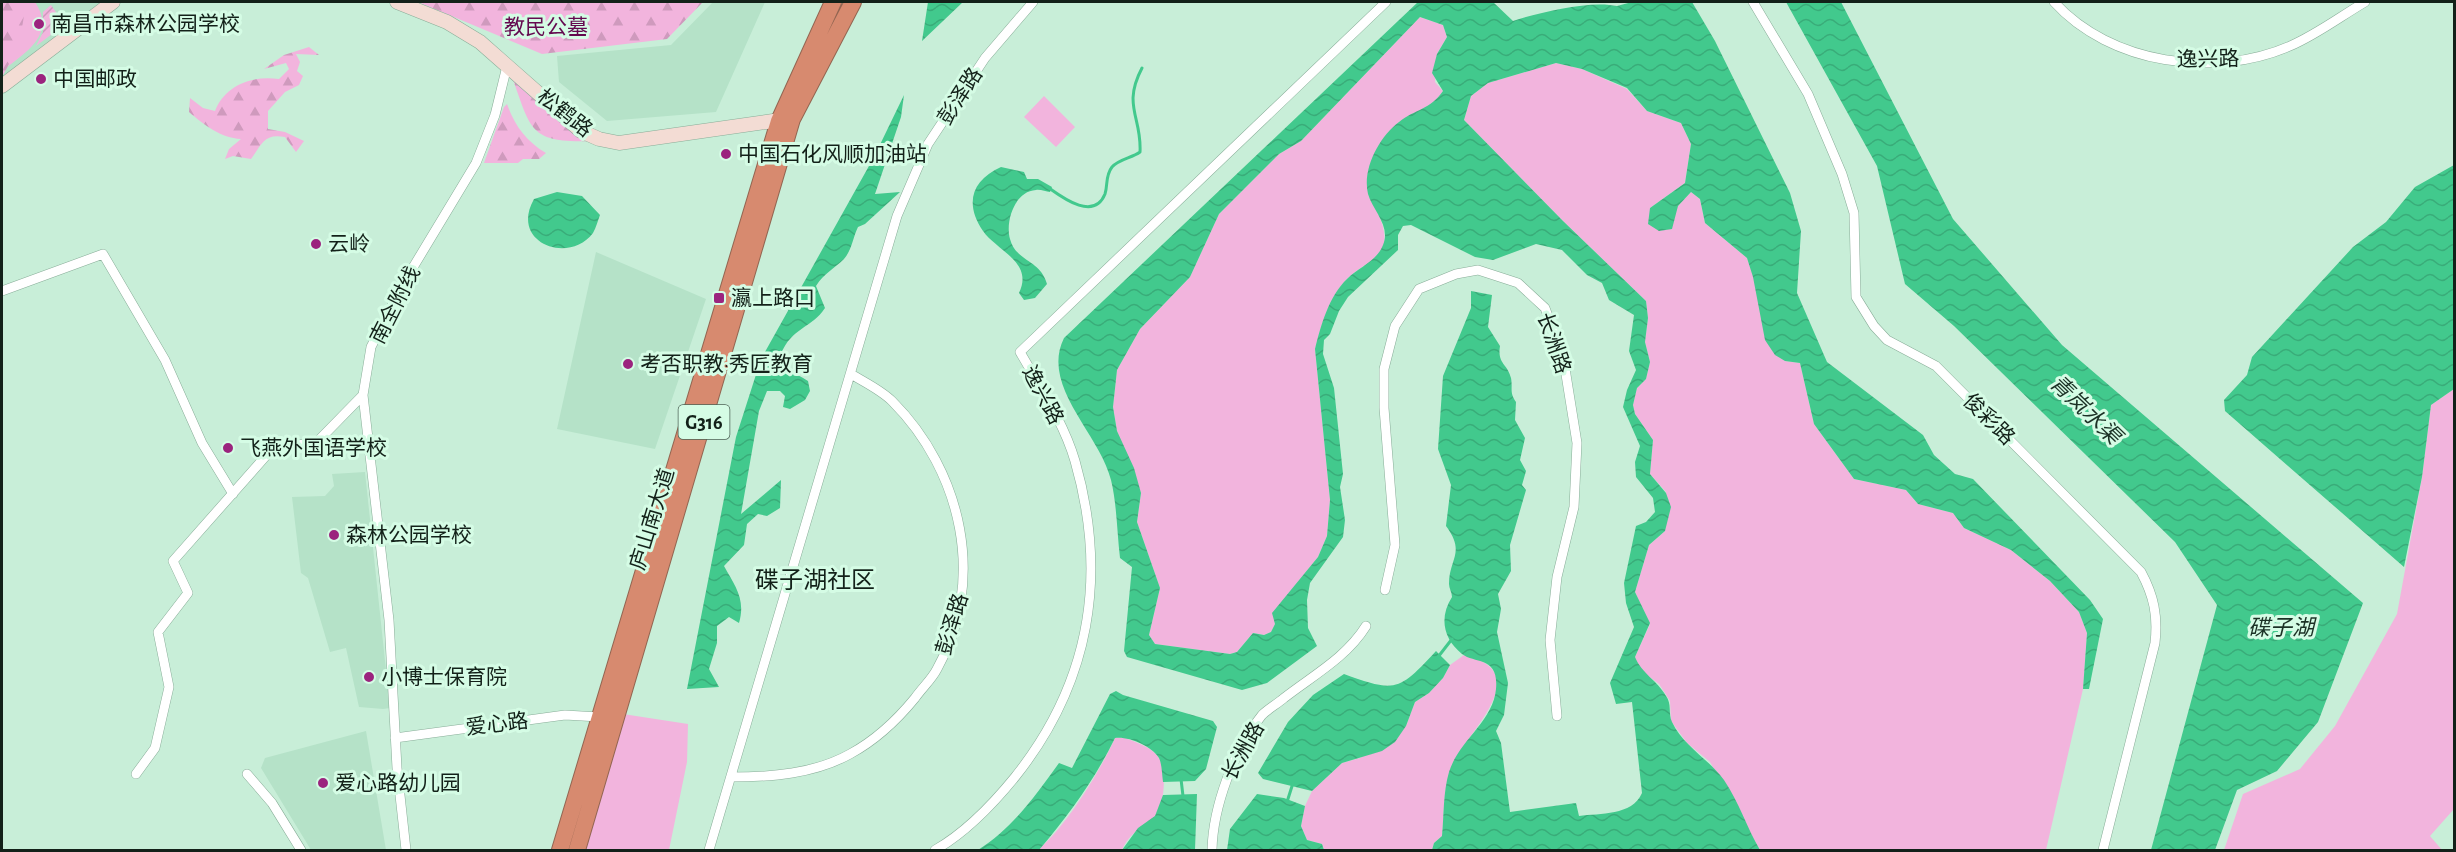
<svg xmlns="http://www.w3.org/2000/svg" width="2456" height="852" font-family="'Alegreya Sans','Noto Sans SC',sans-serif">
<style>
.built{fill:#b5e2c8}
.green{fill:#f2b4dd}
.forest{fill:url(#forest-firs)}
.garden{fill:url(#garden-furrows)}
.water{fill:url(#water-waves);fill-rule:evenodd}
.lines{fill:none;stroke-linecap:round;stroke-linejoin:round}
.stream{stroke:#42c98d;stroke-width:3}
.street-casing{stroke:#88ad98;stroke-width:10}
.secondary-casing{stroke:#88ad98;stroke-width:15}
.highway-casing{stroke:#926551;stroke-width:18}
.street{stroke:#fff;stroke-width:9}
.secondary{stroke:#f3dcd4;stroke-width:14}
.highway{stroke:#d78a6f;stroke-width:16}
.poi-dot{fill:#9b247e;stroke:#d5fce5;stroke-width:2}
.labels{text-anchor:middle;stroke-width:6;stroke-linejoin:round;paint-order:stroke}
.shield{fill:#d5fce5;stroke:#4d6356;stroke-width:1.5}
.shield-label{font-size:20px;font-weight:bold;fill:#132119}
.poi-label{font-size:21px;fill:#132119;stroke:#d5fce5;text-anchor:start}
.park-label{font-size:21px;fill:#64094f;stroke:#d5fce5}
.street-label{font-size:21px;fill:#132119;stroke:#d5fce5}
.water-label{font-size:22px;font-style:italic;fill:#1b3125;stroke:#d5fce5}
.quarter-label{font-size:24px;fill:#132119;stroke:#d5fce5}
</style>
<defs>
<pattern id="forest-firs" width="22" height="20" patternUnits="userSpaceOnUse" patternTransform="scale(1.5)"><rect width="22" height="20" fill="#f2b4dd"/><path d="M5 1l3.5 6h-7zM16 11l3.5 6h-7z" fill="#cf9abd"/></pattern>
<pattern id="garden-furrows" width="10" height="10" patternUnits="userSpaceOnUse" patternTransform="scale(1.5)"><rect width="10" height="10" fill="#f2b4dd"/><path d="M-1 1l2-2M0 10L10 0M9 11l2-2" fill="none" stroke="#cf9abd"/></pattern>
<pattern id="water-waves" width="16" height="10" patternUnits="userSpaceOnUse" patternTransform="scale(1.5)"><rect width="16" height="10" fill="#42c98d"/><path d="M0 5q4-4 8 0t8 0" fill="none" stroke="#39ac79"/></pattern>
</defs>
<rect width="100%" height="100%" fill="#c8eed8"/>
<path class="built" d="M2 2H105L2 79Z
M713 2H765L716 112 607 121 559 82 557 56 671 45Z
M596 252 706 299 655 449 557 429Z
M365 472 390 708 383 709 359 707 346 648 330 652 308 578 301 573 292 497 325 496 334 486 332 474Z
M366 731 386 850H311L261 768 265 758Z"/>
<path class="green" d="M2 2H35C57 35 25 53 2 71Z
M1420 17 1443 25 1447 37 1437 54 1435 82 1443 91 1435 103 1399 122 1368 194C1377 212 1396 240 1375 258 1366 265 1354 271 1345 281 1329 299 1321 325 1315 349L1330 500 1327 536 1318 557 1273 613 1275 624 1271 632 1264 635 1253 633 1237 652 1230 654 1155 644 1149 635 1160 588 1137 522 1141 493 1117 431 1113 407 1117 370 1140 329 1190 277 1219 214 1279 154 1301 141Z
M1556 63 1582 69 1627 89 1647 111 1681 123 1691 144 1685 183 1650 208 1678 206 1691 192 1700 199 1705 223 1747 258 1785 361 1800 363 1814 424 1854 479 1906 490 1918 504 1953 513 1964 528 2011 550 2050 581 2079 612 2087 633 2083 689 2046 850H1760L1710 762 1687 743 1671 721 1670 701 1659 684 1640 670 1635 657 1650 624 1635 592 1649 545 1665 531 1666 492 1650 474 1653 440 1635 414 1633 405 1637 388 1646 379 1650 362 1645 342 1648 318 1646 301 1563 221 1464 120 1471 96 1488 83Z
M1044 96 1075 127 1056 147 1024 117Z
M2454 389V809L2430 836 2442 850H2224L2243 794 2300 769 2335 726 2397 614 2422 477 2431 405Z
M1464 655C1541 673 1461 736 1450 771 1443 791 1444 816 1442 836L1434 843 1432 850H1324L1322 844 1307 840 1301 826 1305 806 1312 791 1342 763 1360 758 1406 726 1415 702 1429 693 1443 678 1450 665Z
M623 714 688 724 687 762 669 850H583Z
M1123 737C1134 742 1153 747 1159 758 1167 772 1165 805 1154 817 1142 829 1130 832 1122 850H1038C1067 825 1099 773 1115 738Z"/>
<path class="forest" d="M2 2H23C28 22 13 59 2 77Z
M418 2H703L667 39 542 54Z
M309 47 319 55 296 54 300 62 297 71 303 76 299 85 285 92 268 111V129L285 132 304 141 296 152 285 137C264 133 262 144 251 159L233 156 225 159 229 149 241 139C221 138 204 125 189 112L190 98 203 108 215 111C225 85 253 75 279 79L289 69 286 63 264 69 284 55Z
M512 77 590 141C529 143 531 129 512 77Z
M507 104C515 126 526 141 546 153L539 159H523L518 163H484L504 107Z"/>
<path class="garden" d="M51 5 62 21 75 12 80 13 36 46 43 32V12Z"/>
<path class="water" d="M928 2H963L922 41Z
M1418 2H1493L1513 21C1540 12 1591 0 1617 6L1632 2H1692L1715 41 1790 193 1801 231 1797 293 1827 362 1923 435 1934 455 1955 474 1973 479 2090 600 2103 619 2089 689H2083L2087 633 2079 612 2050 581 2011 550 1964 528 1953 513 1918 504 1906 490 1854 479 1814 424 1800 363 1785 361 1775 355 1765 340 1753 277 1747 258 1705 223 1700 199 1691 192 1678 206 1672 229 1659 231 1648 224 1650 208 1685 183 1691 144 1681 123 1647 111 1627 88 1582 69 1556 63 1488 83 1471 96 1464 120 1563 221 1646 301 1648 318 1645 342 1650 362 1646 379 1637 388 1633 405 1635 414 1653 440 1650 474 1666 493 1671 507 1665 531 1649 545 1635 592 1650 623 1635 657C1642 674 1657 680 1666 696 1672 704 1668 713 1672 722 1683 746 1709 759 1724 780 1739 802 1747 828 1760 850H1432L1434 843 1442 836C1444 816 1443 792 1449 772 1459 740 1493 722 1496 689 1499 656 1475 664 1462 654 1443 639 1439 617 1452 597 1452 593 1449 588 1449 584 1449 558 1466 553 1446 526L1451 485 1438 449 1443 376 1471 308V291L1492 295 1488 327 1500 346C1497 364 1508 364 1511 378 1513 389 1509 392 1516 402L1515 420 1525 438 1520 460 1526 471 1522 485 1526 490 1510 545 1511 571 1498 594 1501 609 1497 632 1508 683 1504 715 1496 731 1501 743 1510 812 1576 803 1579 816C1600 813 1632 816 1642 793L1632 702 1616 704 1610 683 1634 627 1626 603 1624 583 1636 526 1646 522 1655 512 1653 498 1636 477 1635 462 1640 446 1623 407 1627 390 1636 370 1629 351 1634 315 1609 300 1602 283 1587 275 1562 250 1536 244 1493 260 1475 257 1411 225 1403 226 1398 235V250L1348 297 1339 311 1330 334 1324 340 1323 354 1334 388 1343 474 1340 487 1345 520 1343 537 1310 583 1307 600 1308 628 1317 646 1267 683 1242 690 1127 657 1124 651 1132 567 1120 558C1117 533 1117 505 1111 480 1100 434 1040 386 1064 338ZM1420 17 1443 25 1447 37 1437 54 1432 73 1443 91C1430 110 1415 109 1399 122 1379 137 1362 169 1368 194 1373 211 1391 226 1383 245 1377 261 1359 267 1347 279 1329 296 1321 325 1315 349L1330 500 1327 536 1318 557 1272 613 1275 624 1271 632 1264 635 1253 633 1237 652 1230 654 1155 644 1149 635 1160 588 1137 522 1141 493 1134 468 1117 431 1113 407 1117 370 1140 329 1190 277 1219 214 1279 154 1301 141Z
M1786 2H1841L1953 219 2062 345 2363 603 2318 722 2277 771 2237 790 2215 850H2151L2217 605 2175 542 1954 326 1905 284 1877 166Z
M904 95 901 117 875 194 900 192 865 224 858 227C853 237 852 250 844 259 834 269 824 273 816 286L825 308C812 328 791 328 781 354 784 372 795 372 808 381L810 391 805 400 790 409 783 407 785 396 780 391H767L759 411 741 514 781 480 780 508 767 516 758 514 747 524 744 545 724 566C735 586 746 599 739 623L729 617 717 626V643L709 669 719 687 687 689 736 437 761 359 874 157Z
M2454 165V389L2431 405 2422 477 2404 567 2225 411 2224 400 2247 375 2252 357 2353 247 2386 222 2415 187Z
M1001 167 1024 172 1027 179H1038L1052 187 1050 192C1046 192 1040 189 1036 190 1015 191 1005 221 1010 239 1016 262 1040 259 1047 284L1035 298 1024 300 1019 293C1034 262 997 251 983 231 964 203 972 180 1001 167Z
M557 192 582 196 600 215C598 220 596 228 593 233 569 265 509 243 534 199Z
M1436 651 1450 665 1443 678 1429 693 1415 702 1406 726 1395 742 1382 751 1342 763 1312 791 1263 779 1258 773 1288 722 1313 695 1344 674C1396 693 1399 691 1436 651Z
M1116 691 1123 695 1213 721 1217 727 1206 769 1195 781 1163 782C1162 775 1162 764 1159 758 1152 746 1128 736 1115 738 1095 779 1069 815 1039 850H978C1012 829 1036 795 1059 763L1072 768 1110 694Z
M1197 794 1195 850H1122L1138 828 1155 816 1163 795Z
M1257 794 1284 798 1305 806 1301 826 1307 840 1322 844 1324 850H1227L1230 829Z"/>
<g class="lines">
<path class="stream" d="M1049 188C1063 198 1094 221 1105 194 1108 185 1105 176 1112 167 1119 159 1132 158 1140 152 1142 117 1122 106 1142 68
M1438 657 1452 639
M1181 779 1183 796
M1287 802 1293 783"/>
<defs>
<path id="street" d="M1753 2 1808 94 1842 174 1854 213 1856 297 1874 326 1887 340 1936 366 2141 572C2154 596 2158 616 2155 643L2103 850
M2054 2C2110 64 2215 79 2290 46 2316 35 2341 16 2365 2
M2 291 103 254 165 360 202 443 233 494
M1385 590 1395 545 1384 408V369L1395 326 1419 289 1456 274 1478 270 1518 283 1545 308 1563 356 1577 443 1574 507 1557 577 1550 640 1557 716
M395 738 565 715 599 717
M136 774 155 748 169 687 158 632 188 593 173 561 272 449 317 442 363 395
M247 774 272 803 301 850
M731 777C771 777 814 774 850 754 876 740 897 720 915 698 922 688 932 679 937 669 987 581 962 471 892 401 881 390 864 382 851 374
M406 850 397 768 389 620 363 395 371 347 403 284 476 163 495 115 507 66
M709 850 897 216 928 144 985 58 1033 2
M935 850C965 833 993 804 1015 777 1090 683 1108 576 1075 461 1064 423 1040 387 1020 352L1386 2
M1212 850C1213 807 1234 749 1262 715 1268 709 1277 704 1284 698 1312 676 1346 658 1366 626"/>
<path id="secondary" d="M397 2 447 22 480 42 581 131 599 139 619 143 787 119
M2 86 113 2"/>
<path id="highway" d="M560 850 779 121 833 2
M577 850 792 119 853 2"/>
</defs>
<use href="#street" class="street-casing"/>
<use href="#secondary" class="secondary-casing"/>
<use href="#highway" class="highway-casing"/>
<use href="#street" class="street"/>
<use href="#secondary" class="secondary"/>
<use href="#highway" class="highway"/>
</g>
<g class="poi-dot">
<circle cx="39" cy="24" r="6"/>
<circle cx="41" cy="79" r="6"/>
<circle cx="726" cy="154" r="6"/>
<circle cx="316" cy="244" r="6"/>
<rect x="713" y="292" width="12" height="12" rx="3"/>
<circle cx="628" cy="364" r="6"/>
<circle cx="228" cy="448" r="6"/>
<circle cx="334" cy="535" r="6"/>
<circle cx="369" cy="677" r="6"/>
<circle cx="323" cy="783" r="6"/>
</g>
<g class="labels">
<rect class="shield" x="678.5" y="405" width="51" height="34" rx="4.5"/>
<g class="shield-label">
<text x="704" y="429">G316</text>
</g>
<g class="poi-label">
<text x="51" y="31">南昌市森林公园学校</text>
<text x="53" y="86">中国邮政</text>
<text x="738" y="161">中国石化风顺加油站</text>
<text x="328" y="251">云岭</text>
<text x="731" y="305">瀛上路口</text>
<text x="640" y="371">考否职教·秀匠教育</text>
<text x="240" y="455">飞燕外国语学校</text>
<text x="346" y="542">森林公园学校</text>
<text x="381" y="684">小博士保育院</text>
<text x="335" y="790">爱心路幼儿园</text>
</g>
<g class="park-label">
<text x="546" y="34">教民公墓</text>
</g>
<g class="street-label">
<text transform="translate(2208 59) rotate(-1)" y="7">逸兴路</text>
<text transform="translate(960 96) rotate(-57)" y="7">彭泽路</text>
<text transform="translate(565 113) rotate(38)" y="7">松鹤路</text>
<text transform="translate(395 305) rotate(-63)" y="7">南全附线</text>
<text transform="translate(1554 343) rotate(71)" y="7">长洲路</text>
<text transform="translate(1043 395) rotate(62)" y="7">逸兴路</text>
<text transform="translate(1989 419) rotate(45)" y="7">俊彩路</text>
<text transform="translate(652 519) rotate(-73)" y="7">庐山南大道</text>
<text transform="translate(952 624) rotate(-73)" y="7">彭泽路</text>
<text transform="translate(497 724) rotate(-7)" y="7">爱心路</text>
<text transform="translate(1243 751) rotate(-61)" y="7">长洲路</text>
</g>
<g class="water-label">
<text transform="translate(2086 409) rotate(44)" y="8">青岚水渠</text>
<text x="2281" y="635">碟子湖</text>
</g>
<g class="quarter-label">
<text x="815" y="588">碟子湖社区</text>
</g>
</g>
<rect width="2456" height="852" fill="none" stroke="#132119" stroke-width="6"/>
</svg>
